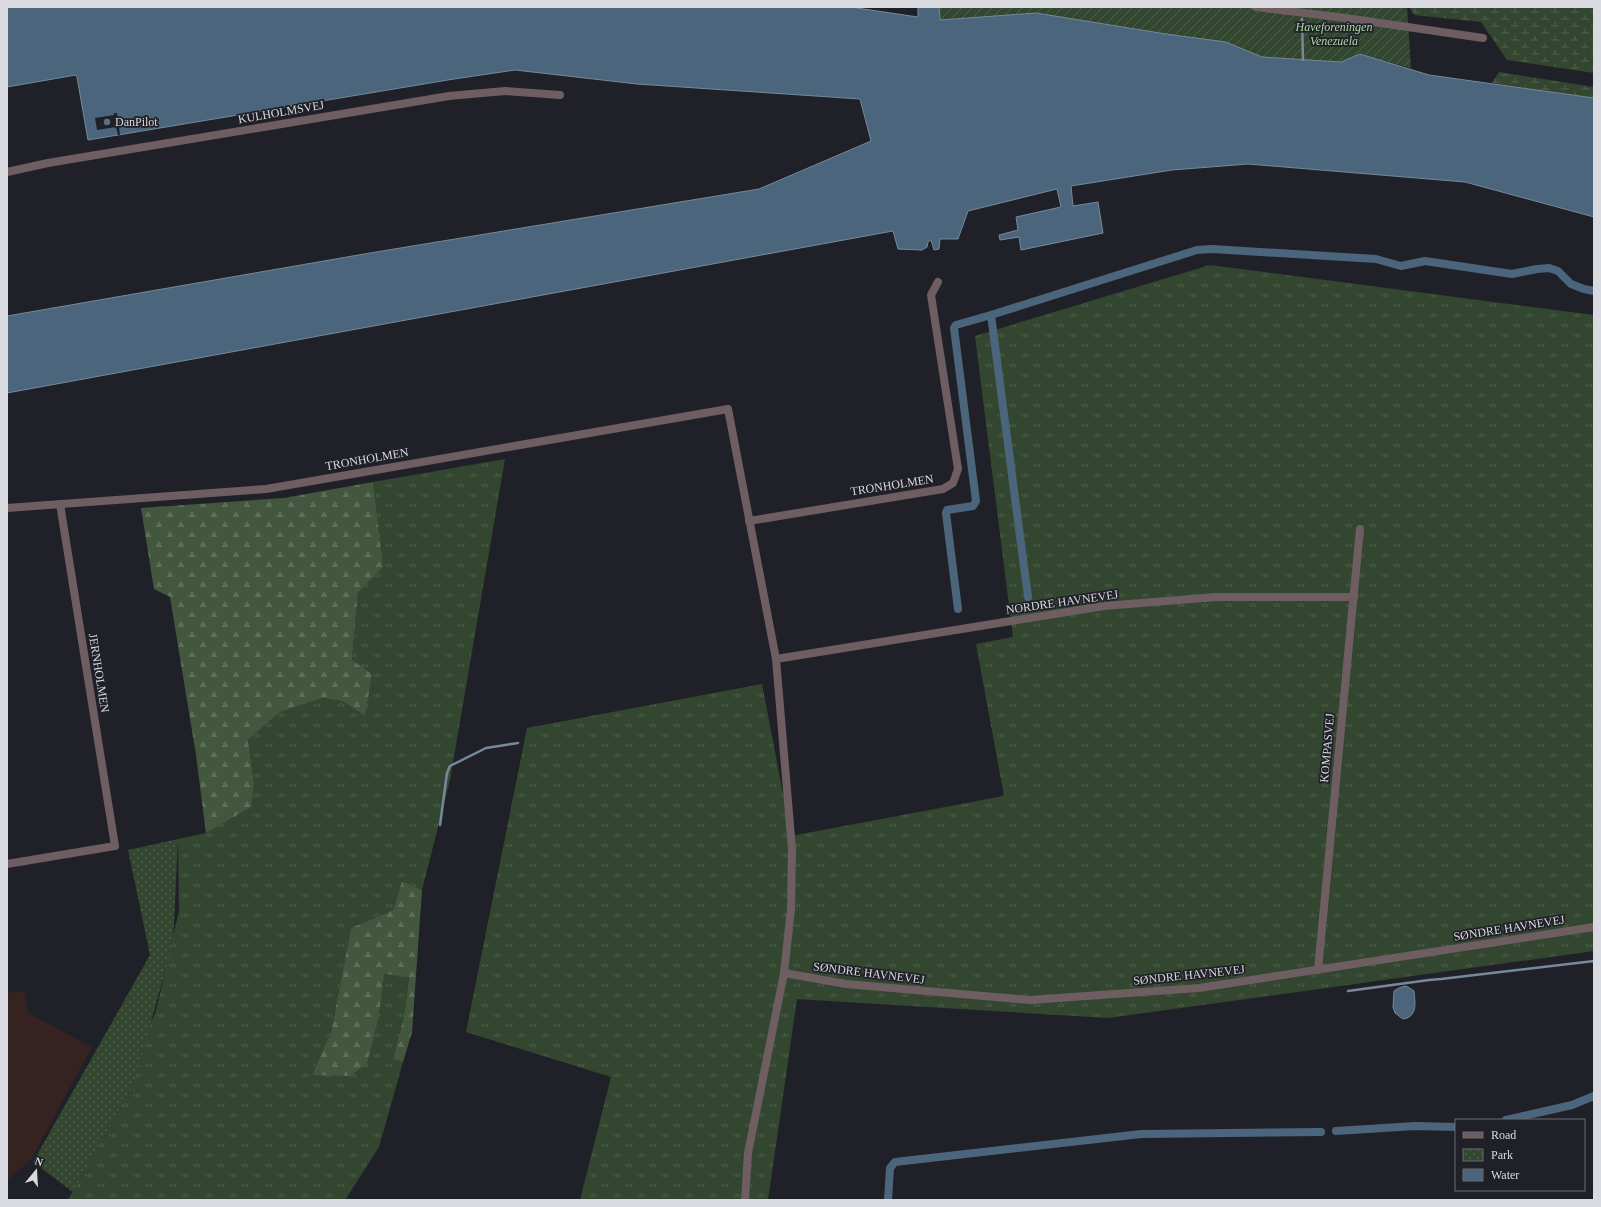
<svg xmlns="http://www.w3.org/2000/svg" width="1601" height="1207" font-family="'Times New Roman',serif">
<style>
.commercial{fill:#362321}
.grass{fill:url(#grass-tufts)}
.forest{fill:url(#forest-firs)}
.wetland{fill:url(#wetland-marsh)}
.park{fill:url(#park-dots)}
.garden{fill:url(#garden-furrows)}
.water{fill:#4b667c;stroke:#76899a}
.pier{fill:#202128}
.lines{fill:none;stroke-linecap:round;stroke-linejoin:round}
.stream{stroke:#76899a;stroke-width:2.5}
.canal{stroke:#4b667c;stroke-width:8}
.minor{stroke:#6e5e62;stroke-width:8}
.service-dot{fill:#5c6f8a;stroke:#202128;stroke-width:1.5}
.labels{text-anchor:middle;stroke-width:3.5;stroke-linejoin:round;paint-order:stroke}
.park-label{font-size:12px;font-style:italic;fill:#b0d7a7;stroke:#202128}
.street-label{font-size:12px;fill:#d9dadf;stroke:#202128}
.poi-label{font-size:12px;fill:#d9dadf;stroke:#202128;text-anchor:start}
</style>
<defs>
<pattern id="grass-tufts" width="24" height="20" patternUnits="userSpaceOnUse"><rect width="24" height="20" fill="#33462f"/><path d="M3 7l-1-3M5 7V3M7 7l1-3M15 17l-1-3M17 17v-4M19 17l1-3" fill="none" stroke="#50604d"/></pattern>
<pattern id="forest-firs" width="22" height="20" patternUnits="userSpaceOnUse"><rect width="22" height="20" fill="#42573e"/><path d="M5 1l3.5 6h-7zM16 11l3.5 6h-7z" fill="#5d6f59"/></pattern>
<pattern id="wetland-marsh" width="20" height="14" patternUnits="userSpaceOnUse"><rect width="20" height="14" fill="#33462f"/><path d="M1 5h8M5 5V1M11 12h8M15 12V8" fill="none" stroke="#50604d"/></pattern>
<pattern id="park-dots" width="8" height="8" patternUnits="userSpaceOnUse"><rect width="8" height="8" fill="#33462f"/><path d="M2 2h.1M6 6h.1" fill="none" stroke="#50604d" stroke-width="1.8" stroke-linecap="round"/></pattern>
<pattern id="garden-furrows" width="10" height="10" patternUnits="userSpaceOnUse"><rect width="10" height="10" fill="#33462f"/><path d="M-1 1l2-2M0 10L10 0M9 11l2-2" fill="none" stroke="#50604d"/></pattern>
</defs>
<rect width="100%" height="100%" fill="#202128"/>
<path class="commercial" d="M24 991 28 1013 92 1047 30 1161 7 1180V993Z"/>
<path class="grass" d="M1210 265 1594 315V951L1108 1018 797 999 768 1200H580L611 1077 466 1032 527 728 762 684 791 836 1004 796 976 644 1013 637 975 336Z
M505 459 450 780 422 890 402 881 393 910 351 928 331 1032 312 1075 379 1015 383 974 409 976 404 1016 393 1059 403 1062 379 1147 345 1200H68L134 1083 146 1034 156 1011 179 911 178 839 206 833 254 783 248 740 280 712 323 698 342 701 365 716 352 660 358 593 382 567 373 482Z"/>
<path class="forest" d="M373 482 383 567 358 593 352 660 372 674 365 716 342 701 323 698 280 712 248 740 254 783 251 807 206 833 196 755 170 597 154 589 141 508 284 498Z
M402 881 422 890 412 1032 403 1062 393 1059 404 1016 409 977 384 974 379 1015 367 1064 349 1076 312 1075 331 1032 351 928 393 910Z"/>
<path class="wetland" d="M1409 7H1594V73L1507 60 1481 22 1414 15Z
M1499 72 1594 87V98L1492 83Z"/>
<path class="park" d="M178 839 173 943 134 1083 73 1192 33 1162 150 955 128 850Z"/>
<path class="garden" d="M939 7H1407L1411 68 1360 54 1341 62 1262 57 1226 42 1166 34 1036 13 940 20Z"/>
<path class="water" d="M7 7H850L918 17V7H939L940 20 1036 13 1166 34 1226 42 1262 57 1341 62 1360 54 1429 75 1594 98V217L1465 182 1248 164 1172 170 1071 186 1073 206 1098 202 1103 233 1021 250 1019 237 1000 240 999 235 1018 230 1016 217 1061 207 1057 189 968 211 958 239H940L939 249 934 250 931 240 928 242 927 247 922 250 898 249 893 231 7 393V316L370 253 759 189 871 141 860 99 637 84 515 70 454 79 88 140 77 77 76 75 7 87Z
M1405 986 1408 987 1414 991C1415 1002 1418 1017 1403 1019L1395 1013 1393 1007 1394 991 1399 988Z"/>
<path class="pier" d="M114 113H117L120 135H118L116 127 97 130 95 118 114 115Z"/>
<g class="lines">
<path class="stream" d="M1302 19 1303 60
M440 825 447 773 450 766 486 748 518 743
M1348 991 1429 980 1441 979 1594 961"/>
<path class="canal" d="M991 315 1028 597
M958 609 946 513 947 510 973 506 976 501 954 328 956 325 991 315 1197 250 1212 249 1376 259 1401 266 1425 261 1512 274 1537 269 1549 268 1558 271 1571 284 1584 289 1594 291
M1506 1120 1572 1105 1594 1096
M1336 1131 1415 1126 1456 1127
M888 1200 890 1168 895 1162 1141 1134 1321 1132"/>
<path class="minor" d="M1256 7 1346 18 1483 38
M7 172 48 163 449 96 505 91 560 95
M7 508 266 489 728 409 776 659 792 849 791 909 784 973 748 1153 745 1200
M749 521 943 489 953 483 958 469 931 295 938 282
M776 659 1104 606 1216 597H1354
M7 864 115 846 60 504
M1318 970 1360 529
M784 973 846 984 1030 1000 1199 988 1594 927"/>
</g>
<circle class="service-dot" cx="107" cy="122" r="4"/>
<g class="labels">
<g class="park-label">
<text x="1334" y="31">Haveforeningen<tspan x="1334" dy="14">Venezuela</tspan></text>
</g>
<g class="street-label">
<text transform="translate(281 112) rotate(-10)" y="4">KULHOLMSVEJ</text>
<text transform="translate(367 459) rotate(-10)" y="4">TRONHOLMEN</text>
<text transform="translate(892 485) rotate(-9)" y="4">TRONHOLMEN</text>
<text transform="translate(1062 602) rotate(-8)" y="4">NORDRE HAVNEVEJ</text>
<text transform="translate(99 673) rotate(81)" y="4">JERNHOLMEN</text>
<text transform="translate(1327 748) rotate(-85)" y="4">KOMPASVEJ</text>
<text transform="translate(1509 928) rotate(-9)" y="4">SØNDRE HAVNEVEJ</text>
<text transform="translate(869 973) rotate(7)" y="4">SØNDRE HAVNEVEJ</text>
<text transform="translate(1189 975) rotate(-6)" y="4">SØNDRE HAVNEVEJ</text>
</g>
<g class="poi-label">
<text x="115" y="126">DanPilot</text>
</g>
</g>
<rect width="1601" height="1207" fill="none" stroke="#d9dadf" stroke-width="16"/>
<rect x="1455" y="1119" width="130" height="72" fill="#202128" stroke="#6a6b71"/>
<rect x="1463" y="1132" width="20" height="6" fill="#6e5e62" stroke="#6a6b71"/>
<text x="1491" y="1139" font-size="12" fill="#d9dadf">Road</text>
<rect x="1463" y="1149" width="20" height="12" fill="url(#park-dots)" stroke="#6a6b71"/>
<text x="1491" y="1159" font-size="12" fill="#d9dadf">Park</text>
<rect x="1463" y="1169" width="20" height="12" fill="#4b667c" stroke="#6a6b71"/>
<text x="1491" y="1179" font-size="12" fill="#d9dadf">Water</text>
<g transform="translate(36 1171) rotate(18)" stroke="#202128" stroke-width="3" paint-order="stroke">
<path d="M0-3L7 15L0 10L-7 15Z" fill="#d9dadf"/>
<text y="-6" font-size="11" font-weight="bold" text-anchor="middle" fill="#d9dadf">N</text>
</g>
</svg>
